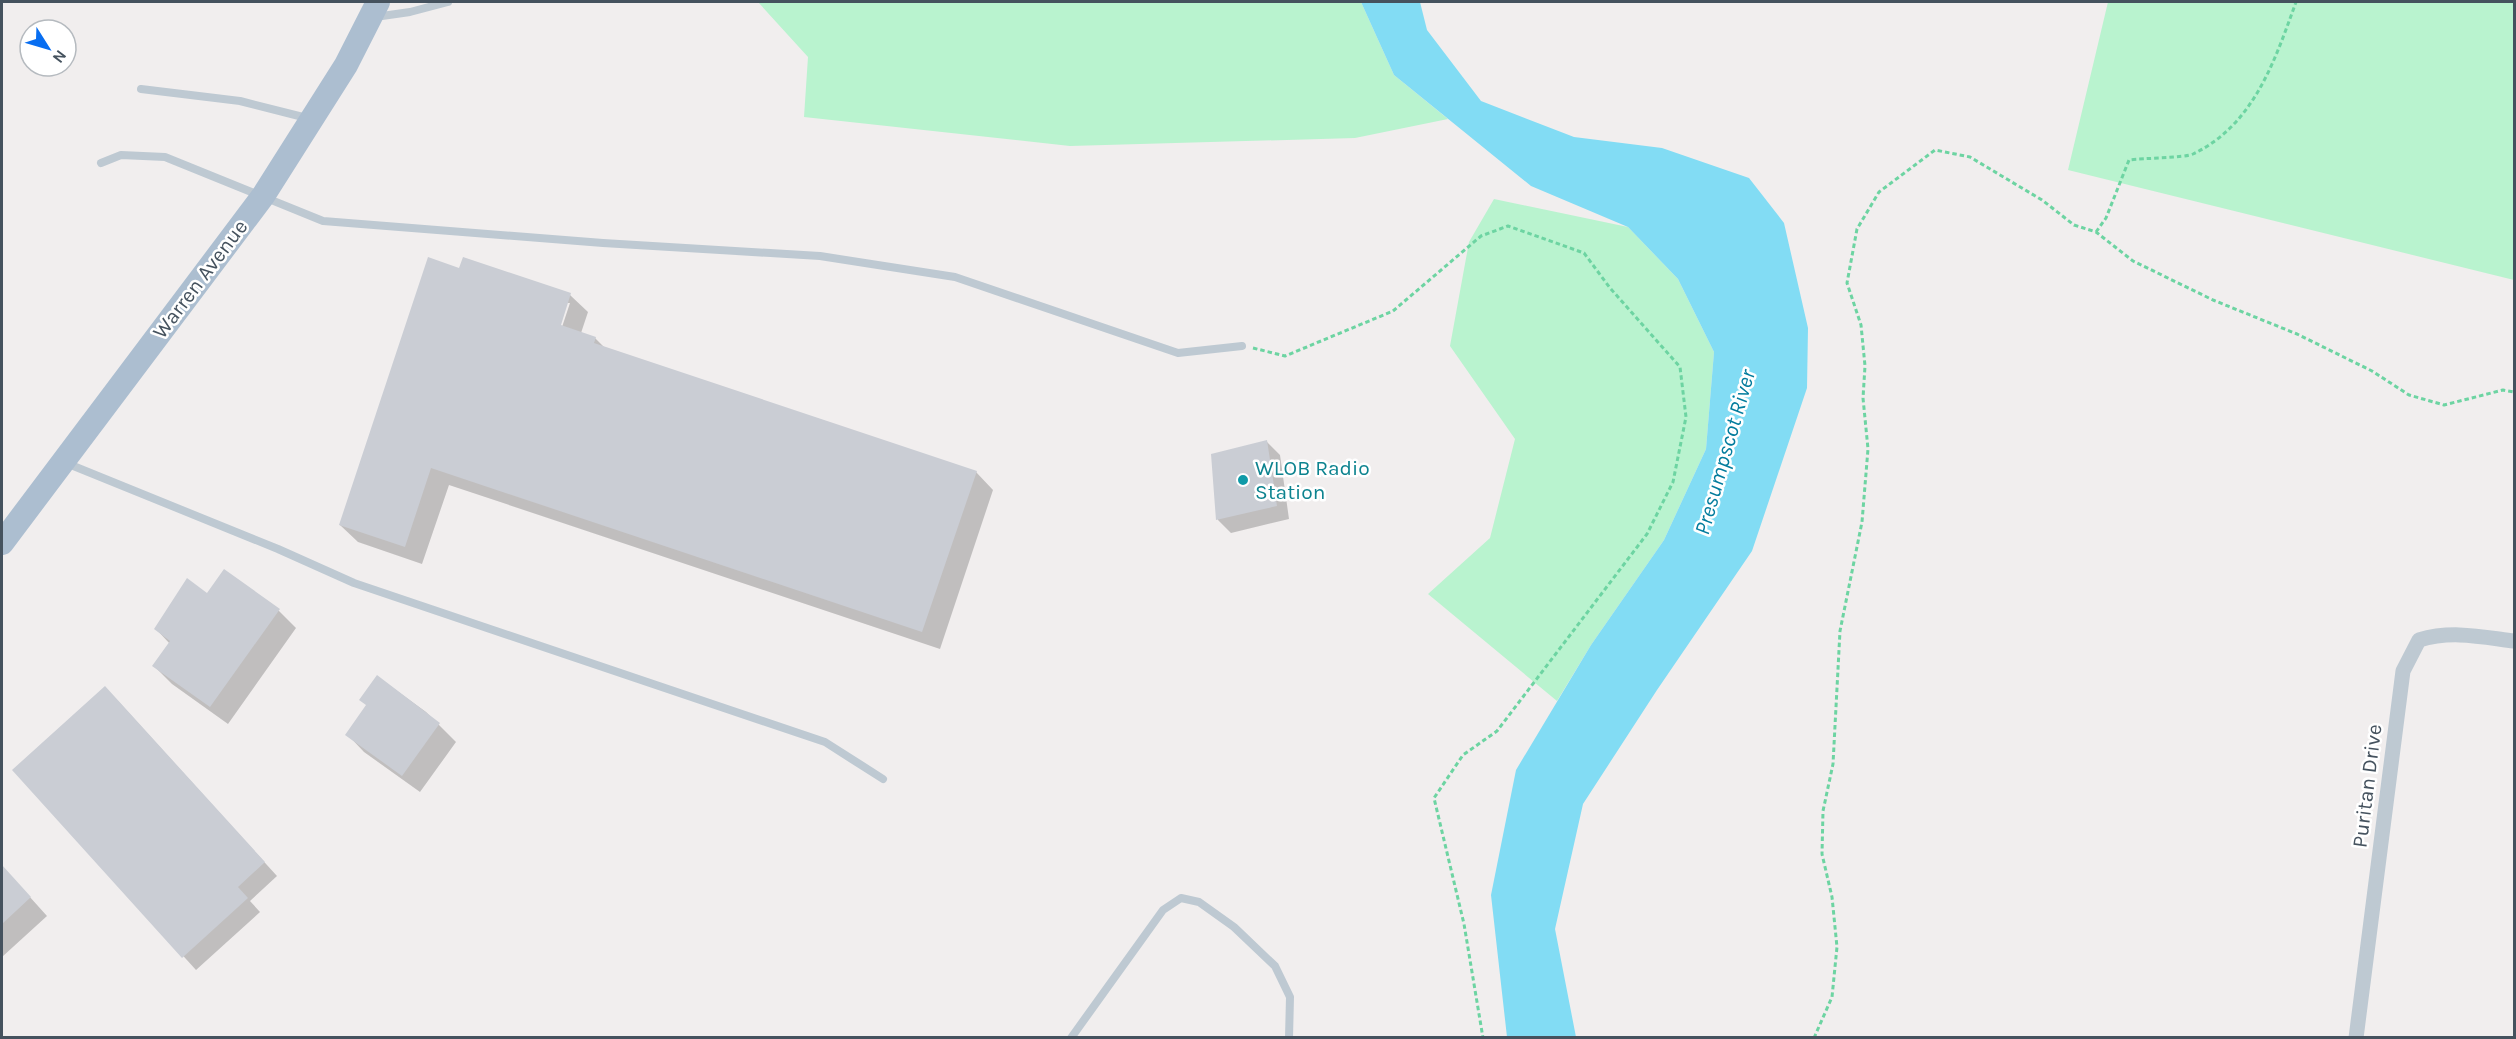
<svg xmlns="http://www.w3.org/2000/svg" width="2516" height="1039" font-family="Karla,sans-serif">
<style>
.green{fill:#b9f3cf}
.water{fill:#82dcf4}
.shadow{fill:#0003;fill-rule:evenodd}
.building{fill:#cacdd4}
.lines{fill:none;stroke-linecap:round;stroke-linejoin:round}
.path{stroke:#6dd4a2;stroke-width:3;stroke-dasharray:4.5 3;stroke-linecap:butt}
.lane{stroke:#bec9d2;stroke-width:8}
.street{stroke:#bec9d2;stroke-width:15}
.primary{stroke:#acbed0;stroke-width:24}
.culture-dot{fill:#0f9aa8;stroke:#fff;stroke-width:2}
.labels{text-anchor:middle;stroke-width:5;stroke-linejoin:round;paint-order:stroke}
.street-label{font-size:21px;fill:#45525e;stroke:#fff}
.culture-label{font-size:21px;fill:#0d838f;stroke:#fff;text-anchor:start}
.water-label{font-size:22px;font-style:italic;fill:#037c9d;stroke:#fff}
</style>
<rect width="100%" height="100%" fill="#f1eeee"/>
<path class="green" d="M758 2H1361L1394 75 1448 119 1355 138 1070 146 804 117 808 57Z
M2108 2H2514V280L2068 170Z
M1494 199 1628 227 1678 279 1714 352 1706 449 1664 540 1591 645 1557 701 1428 594 1490 538 1515 439 1450 346 1469 242Z"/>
<path class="water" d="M1361 2H1420L1427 30 1481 101 1574 137 1662 148 1749 178 1784 223 1808 328 1807 388 1752 551 1657 690 1583 804 1555 929 1576 1037H1507L1491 895 1516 770 1591 645 1664 540 1706 449 1714 352 1678 279 1628 227 1531 186 1394 75Z"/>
<path class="shadow" d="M460 270 570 295 588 312 581 333 595 338 606 349 976 472 993 490 940 649 449 485 422 564 358 542 340 525ZM566 303H570L560 333 557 332Z
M1267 442 1280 455 1289 519 1231 533 1218 520 1213 455Z
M207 595 279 611 296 628 228 724 172 684 154 666 170 644 156 629Z
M378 677 426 712 456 742 420 792 364 752 347 734 367 706Z
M118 701 277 876 250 901 260 912 196 970 15 771Z
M2 866 47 916 2 957Z"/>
<path class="building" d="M428 257 459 268 463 257 571 293 561 325 596 337 594 343 977 471 922 632 431 468 405 547 339 525Z
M1267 440 1277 506 1216 520 1211 454Z
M224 569 280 609 210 707 152 666 170 641 154 629 187 578 207 593Z
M377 675 440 723 402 776 345 735 366 705 359 700Z
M105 686 265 862 238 887 248 898 182 958 12 770Z
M2 865 31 897 2 924Z"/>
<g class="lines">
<path class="path" d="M2096 232 2106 218 2129 160C2143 158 2184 158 2193 154 2254 125 2275 60 2296 2
M1253 348 1285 356 1393 311 1481 236 1508 226 1584 253 1610 288 1680 367 1686 417 1673 482 1647 534 1497 731 1463 755 1434 798 1464 924 1483 1038
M1814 1038 1832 997 1837 947 1832 897 1822 854 1823 811 1833 764 1840 631 1862 522 1868 449 1863 398 1865 366 1861 325 1847 283 1857 229 1879 192 1935 150 1970 157 2042 200 2074 225 2096 232 2133 261 2213 300 2297 334 2372 371 2409 395 2444 405 2503 390 2514 392"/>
<path class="lane" d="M375 17 410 12 448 2
M141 89 240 101 307 118
M101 163 121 155 165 157 323 221 603 243 820 256 955 277 1178 353 1242 346
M66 463 278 549 354 583 825 742 883 779
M1071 1038 1163 910 1181 898 1199 902 1234 927 1275 966 1290 997 1289 1038"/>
<path class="street" d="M2356 1038 2403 671 2419 640C2452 630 2482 637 2514 641"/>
<path class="primary" d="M2 543 263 196 346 65 378 2"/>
</g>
<circle class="culture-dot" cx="1243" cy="480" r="6"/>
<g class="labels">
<g class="street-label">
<text transform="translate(200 279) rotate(-53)" y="7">Warren Avenue</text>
<text transform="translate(2367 786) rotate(-83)" y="7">Puritan Drive</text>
</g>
<g class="culture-label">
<text x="1255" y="475">WLOB Radio<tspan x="1255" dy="24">Station</tspan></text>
</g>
<g class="water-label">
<text transform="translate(1724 452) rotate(-74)" y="8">Presumpscot River</text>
</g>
</g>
<rect width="2516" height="1039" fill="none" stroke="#45525e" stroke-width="6"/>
<g transform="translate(48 48) rotate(127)"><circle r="28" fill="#ffffff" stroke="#b5babf" stroke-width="1.5"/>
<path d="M0-4.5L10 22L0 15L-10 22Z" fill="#086ef1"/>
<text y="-9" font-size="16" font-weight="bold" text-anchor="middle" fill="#45525e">N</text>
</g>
</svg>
